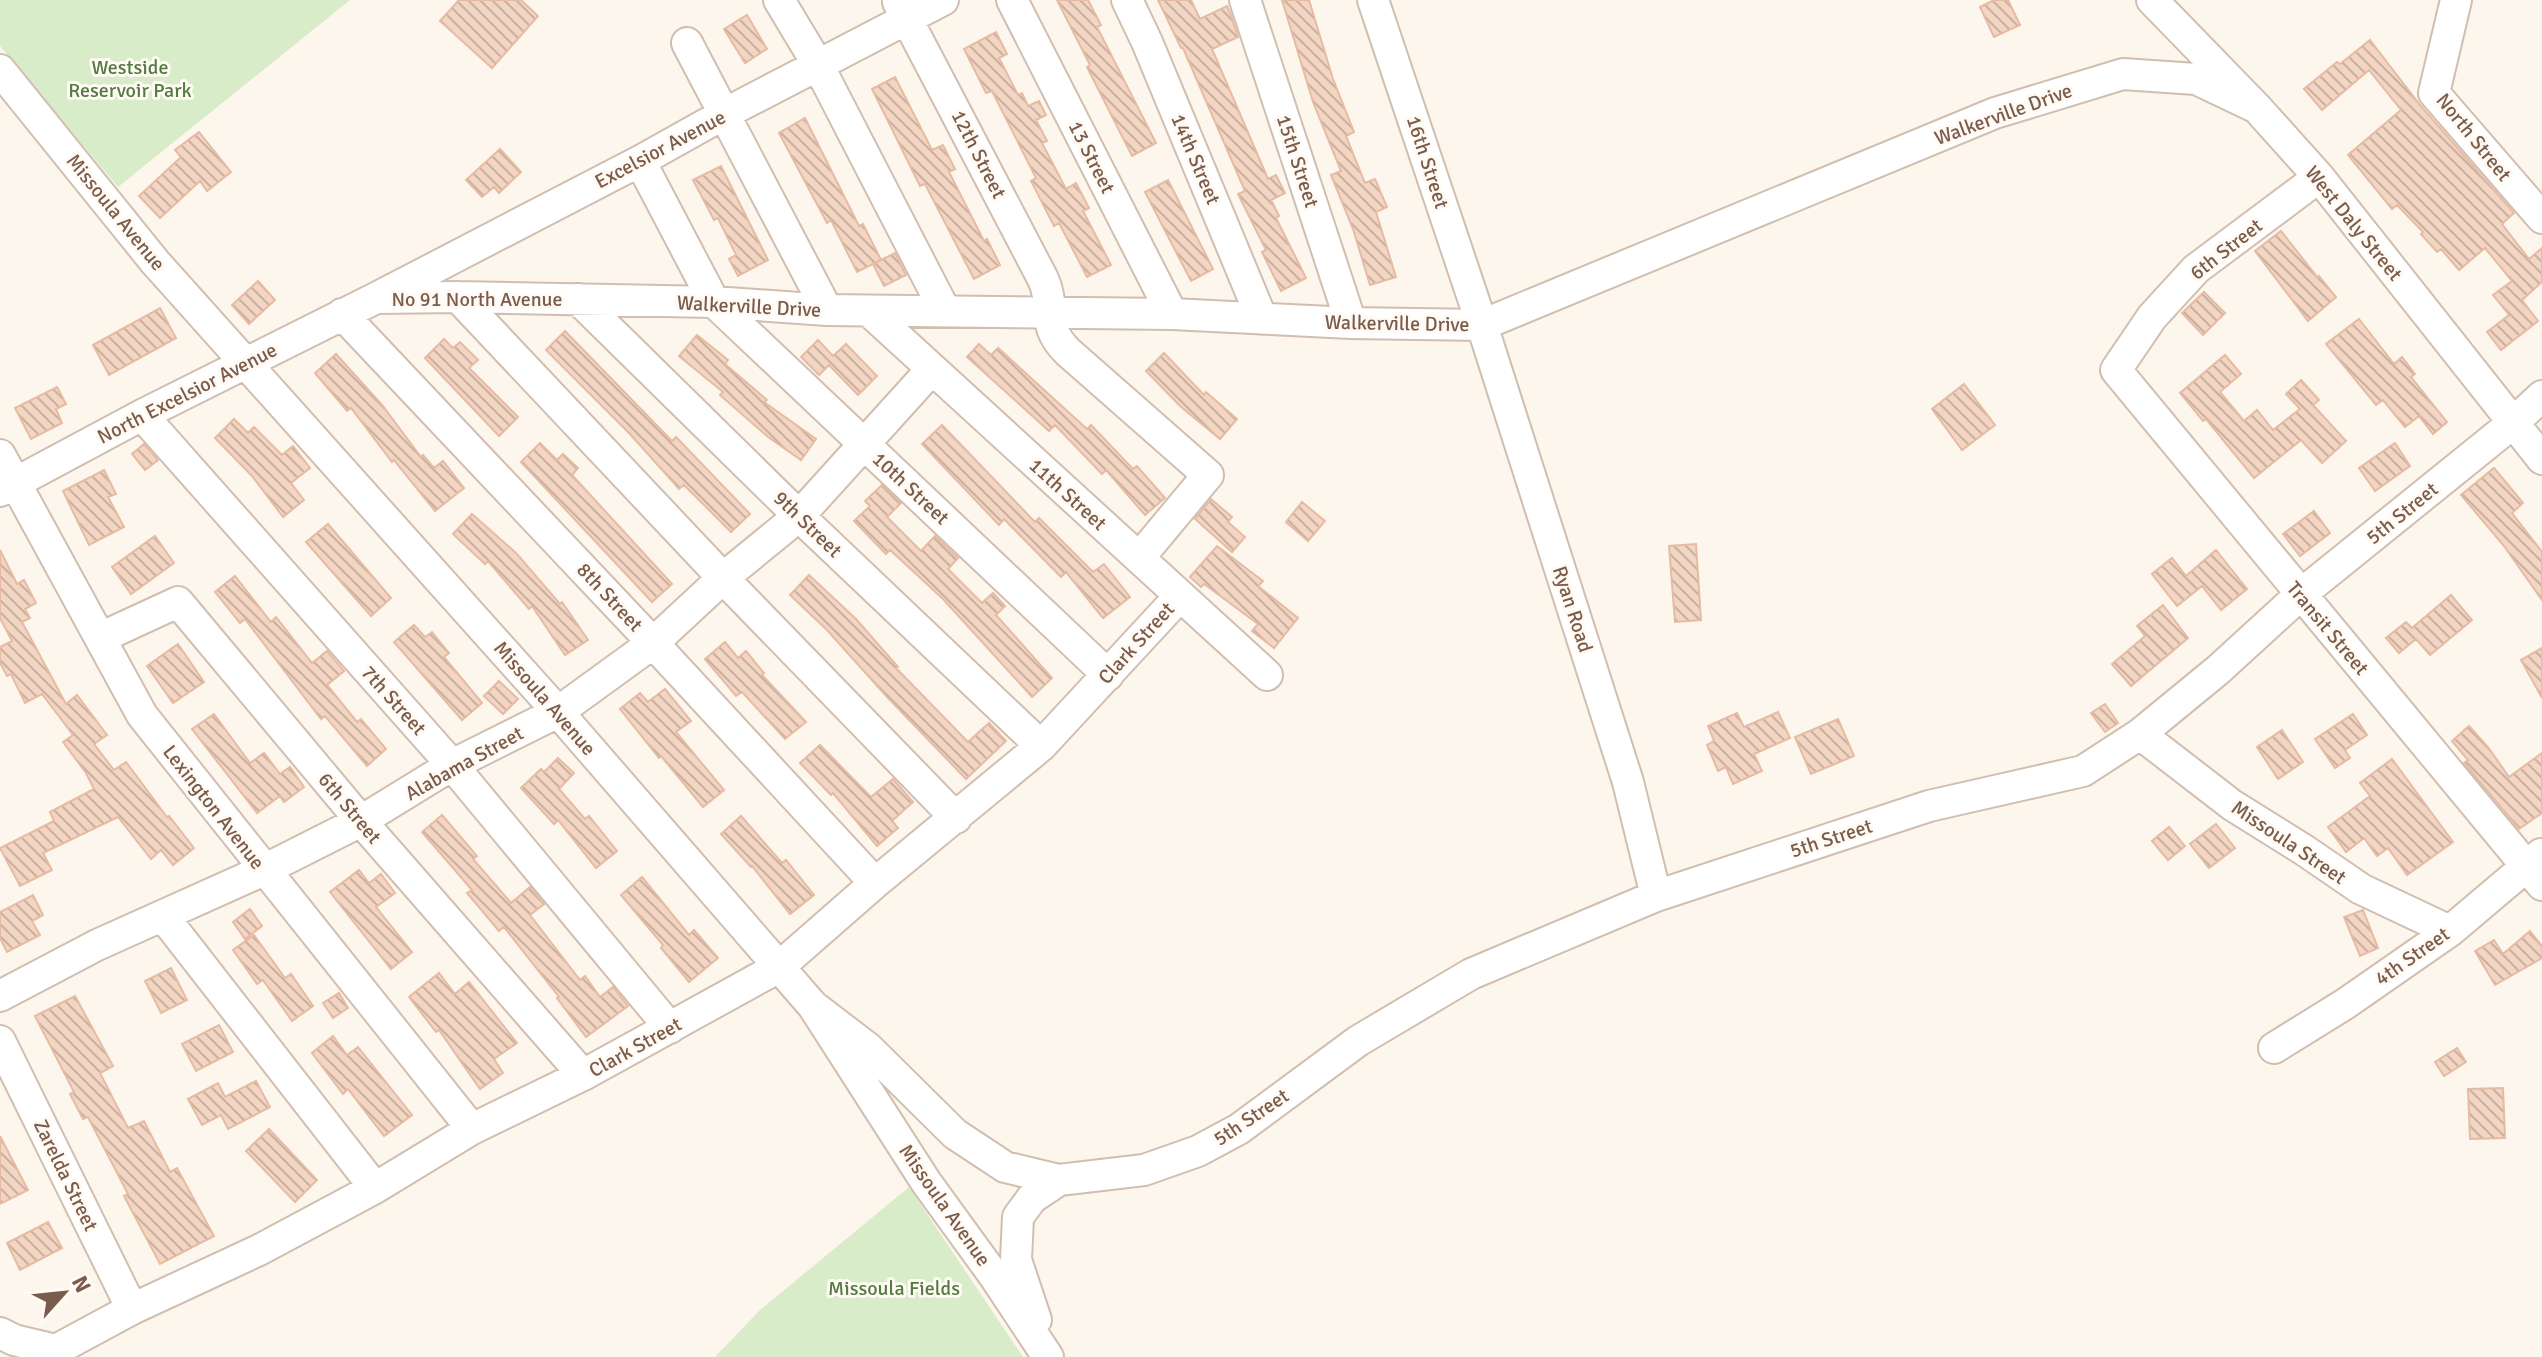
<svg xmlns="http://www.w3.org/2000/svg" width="2542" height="1357" font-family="Signika,sans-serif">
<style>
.green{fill:#d8ecc9}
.building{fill:url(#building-back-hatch);stroke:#e6bba3;stroke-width:2}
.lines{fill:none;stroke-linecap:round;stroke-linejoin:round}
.minor-casing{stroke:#d1beb0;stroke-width:34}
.minor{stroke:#fff;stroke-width:30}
.labels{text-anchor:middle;stroke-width:6;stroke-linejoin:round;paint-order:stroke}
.park-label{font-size:20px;fill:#537a41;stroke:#fffaf3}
.street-label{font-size:20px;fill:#7a5c4d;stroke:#fffaf3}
</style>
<defs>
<pattern id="building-back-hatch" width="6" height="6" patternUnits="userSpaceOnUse" patternTransform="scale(2)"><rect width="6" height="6" fill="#f3d5c3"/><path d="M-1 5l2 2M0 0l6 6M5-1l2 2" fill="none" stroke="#cab0a1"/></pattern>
</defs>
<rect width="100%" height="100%" fill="#fdf6ec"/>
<path class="green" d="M0 0H350L118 187 0 46Z
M909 1187 1023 1357H715L759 1311Z"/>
<path class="building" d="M459 0H521L538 16 492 68 440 21Z
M1057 0H1088L1101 25 1097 27 1156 143 1132 156 1087 67 1090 65Z
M1158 0H1191L1200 19 1227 6 1231 15 1238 37 1212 49 1268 179 1276 175 1285 193 1271 200 1279 216 1276 218 1306 278 1281 291 1262 252 1266 250 1238 194 1245 191 1183 48H1181Z
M1282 0H1309L1333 79 1354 132 1346 136 1365 183 1375 179 1387 207 1376 212 1396 277 1370 285 1353 229 1331 175 1341 171 1313 102Z
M1994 0H2008L2020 25 1994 37 1980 7Z
M747 15 767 49 745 63 724 29Z
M996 32 1007 54 999 58 1018 95 1022 93 1028 106 1039 101 1046 115 1036 120 1047 141 1042 143 1066 189 1076 183 1089 208 1083 211 1111 265 1087 277 1059 223 1054 226 1031 181 1036 178 992 91 986 93 964 49Z
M2370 40 2420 105 2514 213 2502 224 2529 259 2542 248V282L2522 300 2538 321 2501 350 2487 332 2509 315 2493 295 2512 281 2485 248 2459 270 2441 249 2437 252 2421 234 2423 232 2397 205 2392 209 2348 155 2401 110 2369 70 2322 110 2304 89 2337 62 2340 64Z
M895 77 932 150 943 145 955 169 949 172 984 241 987 239 1000 265 974 279 925 184 920 186 872 89Z
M805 118 859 226 863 224 881 260 857 272 831 220 827 223 779 133Z
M199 132 231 172 207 191 200 181 160 218 139 196 181 157 175 150Z
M500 149 521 172 499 193 494 187 482 197 466 180Z
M721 166 768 260 738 276 729 259 736 255 718 218 714 220 693 180Z
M1168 180 1213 269 1191 281 1145 192Z
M2281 231 2318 278 2319 276 2336 297 2308 321 2255 251Z
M895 253 906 275 884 286 873 264Z
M258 281 275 300 249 324 232 305Z
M2204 292 2225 313 2203 335 2182 313Z
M160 308 176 338 109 375 93 345Z
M2359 319 2394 364 2402 357 2415 374 2411 377 2447 422 2433 434 2419 416 2405 427 2383 400 2376 405 2326 344Z
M565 331 672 441 676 437 750 514 731 532 684 485 679 489 630 434 546 350Z
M697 335 728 360 725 364 767 400 764 402 816 439 801 460 768 437 720 395 723 392 679 356Z
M444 339 453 348 460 342 478 360 469 368 518 417 499 436 425 358Z
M818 340 833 356 846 344 877 376 858 395 829 365 819 375 801 357Z
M979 344 991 355 998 348 1087 429 1091 425 1133 469 1137 466 1165 498 1145 515 1106 470 1102 474 1055 425 1049 431 967 357Z
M1164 353 1204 395 1206 392 1237 419 1220 439 1180 406 1146 371Z
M336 354 382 405 421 457 423 455 434 468 443 461 464 488 435 511 394 460 392 462 351 408 347 411 315 373Z
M2225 355 2241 374 2220 392 2244 421 2257 410 2273 430 2300 409 2286 394 2301 380 2319 400 2313 405 2346 441 2322 463 2301 440 2254 478 2206 419 2203 421 2180 393Z
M1964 384 1995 425 1962 450 1932 409Z
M57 387 66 404 56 409 62 423 31 439 15 408Z
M234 419 248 433 254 427 282 455 293 446 310 468 291 483 304 500 283 517 252 476 215 438Z
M942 425 1035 522 1039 518 1093 572 1104 564 1130 597 1103 618 1066 572 1061 577 1004 519 999 525 922 444Z
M540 443 557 460 563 454 578 468 572 475 672 584 652 602 521 462Z
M2395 443 2410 466 2375 491 2359 468Z
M144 444 158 460 145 470 132 454Z
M2494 468 2523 503 2512 513 2542 552V600L2504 546 2461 495Z
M104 470 116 494 108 497 124 527 89 545 63 491Z
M882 485 901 503 887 517 921 551 935 536 958 558 948 569 982 603 993 593 1005 606 996 615 1052 678 1032 697 943 599 890 550 886 554 854 521 870 506 865 501Z
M1211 499 1232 517 1228 522 1245 537 1232 552 1195 519Z
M1302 502 1325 521 1308 541 1286 522Z
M2314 511 2330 533 2300 556 2283 534Z
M472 514 516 553 560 604 562 602 588 640 565 655 532 606 529 609 488 561 485 564 453 534Z
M328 524 391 598 371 616 306 542Z
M155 536 174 563 131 594 112 567Z
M1696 544 1701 620 1675 622 1669 546Z
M1217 546 1263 581 1258 586 1298 618 1274 648 1252 631 1258 624 1204 584 1201 587 1190 577Z
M0 550 17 584 24 580 36 603 25 609 30 618 22 622 66 704 77 695 107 735 94 744 114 770 126 762 167 817 169 816 194 848 173 865 161 850 151 859 118 817 43 853 52 870 20 886 0 848 54 821 50 812 94 789 86 773 63 742 73 735 42 694 25 703 11 674 7 676 0 663V647L12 641 0 618Z
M2216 550 2247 589 2221 610 2202 586 2177 606 2152 574 2172 558 2186 576Z
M809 575 856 619 898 667 896 668 968 742 989 723 1006 741 966 779 888 698 827 630 790 595Z
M235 576 271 622 276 617 312 663 327 651 344 671 327 685 357 722 361 719 386 749 367 766 325 716 321 719 245 619 240 623 215 592Z
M2451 595 2472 620 2430 655 2416 639 2399 653 2386 638 2406 622 2412 628Z
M2163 605 2188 638 2131 686 2112 664 2145 636 2137 626Z
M414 625 425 637 432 632 449 653 444 657 482 703 462 720 394 642Z
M725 642 738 658 746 651 764 673 762 675 806 722 785 739 742 692 736 696 705 659Z
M178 644 204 682 173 703 147 666Z
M2542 648V698L2521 660Z
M499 681 518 699 503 714 484 696Z
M665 689 691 721 676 732 724 790 703 807 661 756 659 758 620 709 640 693 648 702Z
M2105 704 2118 723 2105 732 2091 713Z
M1778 712 1790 738 1754 754 1762 771 1733 784 1726 767 1718 771 1707 745 1714 741 1708 726 1737 713 1744 727Z
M214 714 250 763 264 753 280 774 290 767 304 787 284 802 280 796 257 813 192 729Z
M2353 714 2367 735 2345 750 2350 758 2335 768 2315 739Z
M1838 719 1854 756 1811 774 1795 737Z
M2469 726 2488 747 2509 777 2542 753V813L2519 829 2464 763 2468 760 2452 741Z
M2282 730 2303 762 2278 779 2257 747Z
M820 745 871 797 893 779 913 802 892 821 898 828 877 846 833 793 831 795 800 763Z
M558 758 574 773 559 789 585 819 589 816 617 851 596 868 558 820 554 824 521 788 541 769 544 772Z
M2392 759 2453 842 2407 875 2388 848 2377 856 2364 838 2346 852 2328 827 2370 796 2360 783Z
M442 815 477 856 473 859 511 903 530 887 544 904 530 915 580 980 585 976 600 997 613 987 628 1006 586 1037 557 998 559 997 504 927 499 931 467 893 472 890 422 832Z
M741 816 782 863 786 860 814 895 790 914 752 866 751 867 721 834Z
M2216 824 2235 848 2209 868 2190 844Z
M2169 827 2185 846 2168 860 2152 841Z
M359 870 369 883 381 874 395 893 376 907 412 952 391 969 330 892Z
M642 877 689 935 694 930 718 958 689 982 661 948 663 945 621 895Z
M33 895 43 915 32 921 40 935 7 952 0 938V912Z
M250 909 262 926 245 939 233 922Z
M2363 910 2378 948 2360 956 2344 917Z
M2530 931 2542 946V958L2495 985 2475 951 2494 940 2503 954Z
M254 935 285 978 291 974 313 1006 292 1021 263 980 257 984 233 950Z
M171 968 187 1000 161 1013 145 981Z
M439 973 455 994 469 982 517 1043 494 1059 503 1073 480 1089 439 1030 436 1032 409 997Z
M339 993 348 1008 333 1018 323 1003Z
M75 996 113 1066 100 1073 128 1128 144 1121 170 1172 177 1168 214 1236 160 1264 124 1196 128 1194 88 1117 83 1119 70 1094 74 1092 35 1016Z
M219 1025 233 1052 196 1071 182 1044Z
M333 1036 347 1055 358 1047 412 1115 384 1136 348 1089 343 1094 312 1053Z
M2457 1048 2466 1062 2444 1076 2435 1062Z
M256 1081 270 1107 228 1129 221 1115 202 1125 188 1099 218 1083 225 1097Z
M2503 1088 2505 1138 2470 1139 2468 1089Z
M269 1129 317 1180 295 1202 246 1151Z
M0 1136 28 1190 0 1204Z
M48 1222 62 1248 20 1270 7 1243Z"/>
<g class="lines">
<defs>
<path id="minor" d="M779 0 818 65 945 311
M1012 0 1172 314
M1127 0 1147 42 1262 319
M1245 0 1351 323
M1373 0 1482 325 1628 782 1656 896
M2152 0 2257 108 2319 177 2542 459
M2456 0 2434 93 2542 218
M898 2 1043 279C1057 310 1039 323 1068 352L1208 475 1139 558
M687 43 827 310
M0 70 155 262 558 712 813 1006 926 1182 995 1277 1048 1357
M640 161 714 302 1108 675
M2319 177 2196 269 2152 317 2116 370 2542 885
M458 297 723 578 956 818
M376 298 458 297 714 302 827 310 1172 314 1351 323 1482 325 1995 113 2123 74 2196 79 2257 108
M578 299 799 516 1041 746
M870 312 1267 675
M342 314 653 643 875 883
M142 415 452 765 670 1028
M0 455 142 715 472 1129
M0 491 142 415 376 298 640 161 724 114 943 0
M100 638 178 602 361 821 583 1075
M2140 734 2232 805 2304 850 2361 889 2450 931
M163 916 375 1188
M0 996 97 945 264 870 361 821 452 765 558 712 653 643 723 578 799 516 932 369
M813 1006 868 1048 955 1134 1005 1167 1059 1180 1144 1170 1198 1151 1239 1129 1358 1041 1471 974 1656 896 1929 806 2083 771 2140 734 2218 670 2300 595 2513 423 2542 396
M0 1041 132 1309
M2274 1048 2345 1004 2450 931 2541 854
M1036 1320 1016 1260 1018 1217 1032 1198 1059 1180
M0 1333 14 1340 56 1350 132 1309 259 1250 375 1188 472 1129 583 1075 779 967 875 883 1041 746 1180 596"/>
</defs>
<use href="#minor" class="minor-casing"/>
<use href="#minor" class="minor"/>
</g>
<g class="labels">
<g class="park-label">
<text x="130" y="74">Westside<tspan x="130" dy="23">Reservoir Park</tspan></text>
<text x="894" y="1295">Missoula Fields</text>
</g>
<g class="street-label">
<text transform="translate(2003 114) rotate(-20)" y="7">Walkerville Drive</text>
<text transform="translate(2474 137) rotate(51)" y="7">North Street</text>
<text transform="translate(660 149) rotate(-28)" y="7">Excelsior Avenue</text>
<text transform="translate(979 154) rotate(63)" y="7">12th Street</text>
<text transform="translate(1092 157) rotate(63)" y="7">13 Street</text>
<text transform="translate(1196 159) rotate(67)" y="7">14th Street</text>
<text transform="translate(1298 161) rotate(72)" y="7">15th Street</text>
<text transform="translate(1428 162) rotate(72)" y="7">16th Street</text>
<text transform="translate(116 212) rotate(51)" y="7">Missoula Avenue</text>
<text transform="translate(2354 223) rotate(51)" y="7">West Daly Street</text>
<text transform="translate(2226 249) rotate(-38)" y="7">6th Street</text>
<text x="477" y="306">No 91 North Avenue</text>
<text transform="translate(749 306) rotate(3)" y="7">Walkerville Drive</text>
<text transform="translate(1397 323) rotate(1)" y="7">Walkerville Drive</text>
<text transform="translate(187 393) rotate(-27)" y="7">North Excelsior Avenue</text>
<text transform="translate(911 488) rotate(43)" y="7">10th Street</text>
<text transform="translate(1068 494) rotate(42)" y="7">11th Street</text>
<text transform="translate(2402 513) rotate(-39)" y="7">5th Street</text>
<text transform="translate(808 524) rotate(44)" y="7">9th Street</text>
<text transform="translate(610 597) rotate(47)" y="7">8th Street</text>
<text transform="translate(1573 609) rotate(72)" y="7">Ryan Road</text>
<text transform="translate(2328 628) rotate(50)" y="7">Transit Street</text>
<text transform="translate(1136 643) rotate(-48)" y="7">Clark Street</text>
<text transform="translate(545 698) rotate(49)" y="7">Missoula Avenue</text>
<text transform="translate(394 700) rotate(48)" y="7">7th Street</text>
<text transform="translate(464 763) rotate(-29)" y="7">Alabama Street</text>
<text transform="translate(214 807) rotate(52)" y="7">Lexington Avenue</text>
<text transform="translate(350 808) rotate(50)" y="7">6th Street</text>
<text transform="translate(1831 838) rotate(-18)" y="7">5th Street</text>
<text transform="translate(2289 842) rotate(34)" y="7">Missoula Street</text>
<text transform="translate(2412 956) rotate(-35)" y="7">4th Street</text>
<text transform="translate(635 1047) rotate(-29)" y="7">Clark Street</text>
<text transform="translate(1251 1117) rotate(-34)" y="7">5th Street</text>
<text transform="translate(66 1175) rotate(64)" y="7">Zarelda Street</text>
<text transform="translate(945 1205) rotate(55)" y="7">Missoula Avenue</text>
</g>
</g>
<g transform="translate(64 1293) rotate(63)" stroke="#fffaf3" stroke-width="6" paint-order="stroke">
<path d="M0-6L14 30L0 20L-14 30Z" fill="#7a5c4d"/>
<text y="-12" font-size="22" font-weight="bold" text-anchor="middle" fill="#7a5c4d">N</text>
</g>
</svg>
